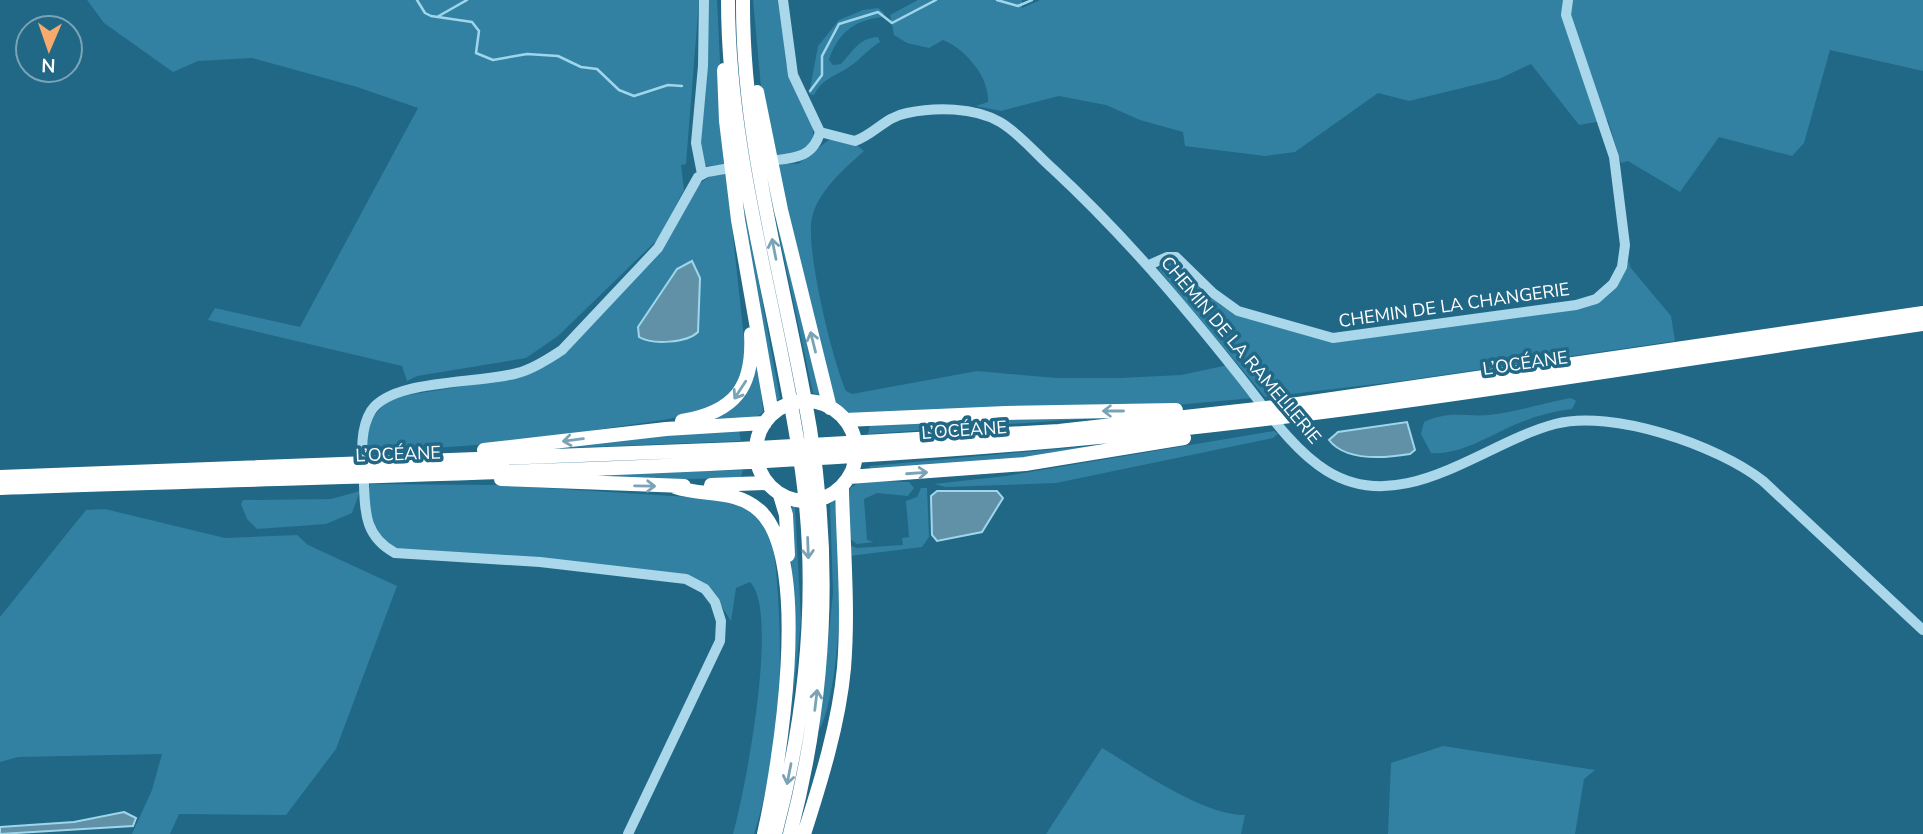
<svg xmlns="http://www.w3.org/2000/svg" width="1923" height="834" font-family="'Nunito Sans',sans-serif">
<style>
.green{fill:#3281a2}
.water{fill:#6091a6;stroke:#9fd6eb;stroke-width:2}
.lines{fill:none;stroke-linecap:round;stroke-linejoin:round}
.stream{stroke:#9fd6eb;stroke-width:2.5}
.minor{stroke:#abd7ea;stroke-width:10}
.highway{stroke:#fff;stroke-width:14}
.oneway{stroke:#7aa4b6}
.labels{text-anchor:middle;stroke-width:7;stroke-linejoin:round;paint-order:stroke}
.street-label{font-size:18px;fill:#fff;stroke:#216786}
</style>
<rect width="100%" height="100%" fill="#216786"/>
<path class="green" d="M87 0H699L686 164 681 165 684 190 657 240 558 336 526 358 417 376 407 381 402 366 208 320 215 308 300 327 418 108 357 87 252 58 198 61 173 72 104 23Z
M707 0H717L725 165 704 166 699 148Z
M753 0H780L786 64 813 124V142L800 153 777 155 761 87Z
M918 0H1022V8L1040 0H1923V71L1830 50 1804 143 1792 156 1719 137 1680 192 1628 161 1621 163 1608 120 1579 125 1531 64 1499 79 1409 101 1378 93 1295 152 1265 156 1185 146 1183 132 1140 120 1106 105 1059 96 1001 111 976 106 988 102C990 77 964 48 943 40L929 48 907 43 894 35 890 15Z
M878 8 884 13 883 17C854 20 838 33 829 60L833 65 841 64C853 51 859 38 878 37L880 42C868 49 860 60 849 67 834 77 823 78 814 95L809 94 818 46 839 20 863 10Z
M830 139 858 146 864 151C844 169 818 191 812 218 805 249 833 362 846 391L852 394 977 371 1056 378H1120L1181 375 1228 365 1253 398 1176 405 852 416 832 398 784 202 778 163 798 164Z
M765 170 820 395 813 393Z
M726 171 746 357 733 393 719 405 695 414 657 421 504 443 367 453C365 426 373 411 395 397L521 377 548 365 567 350 658 253 698 185 713 174Z
M739 174 780 398 776 401 759 329Z
M1629 261 1630 267 1671 316 1675 341 1402 381 1265 397 1159 270 1161 263 1174 262 1219 304 1239 316 1331 340 1601 299Z
M758 362 763 412C747 427 724 416 705 422Z
M1571 398 1576 401 1572 409C1554 411 1536 416 1519 423 1491 434 1463 455 1431 453L1421 434 1424 422C1450 410 1463 417 1489 415 1516 412 1544 403 1571 398Z
M1126 416 868 434 870 425Z
M739 431 741 441 541 449 608 439Z
M1274 431 1278 434 1273 438 1056 483 946 487 934 484 1006 476Z
M1125 443 1054 456 871 471 869 466Z
M743 470 741 477C674 481 608 479 541 475Z
M881 481 909 482 914 488 908 496 877 493 864 499 867 540 874 542 857 544 850 539V488L860 482Z
M370 484 497 485 722 499C735 504 750 507 760 518 776 538 776 571 778 595 783 679 779 753 754 834H733C745 792 780 611 750 582L736 588 731 621 716 597 695 579 397 550C371 534 366 510 370 484Z
M921 488H927L929 537 922 547 850 556V545L856 548 903 545 902 538 909 537 906 501 917 497Z
M360 491 352 513 326 524 257 529 247 519 241 504 243 500 331 499Z
M834 500C846 541 841 694 819 730L833 593 830 504Z
M795 507 801 619 791 721 794 682 790 508Z
M105 509 225 538 297 535 308 545 397 586 336 749 286 815 179 814 170 834H132L152 790 162 754 18 757 0 762V617L86 510Z
M1443 746 1595 770 1584 779 1575 834H1388L1391 763Z
M1102 748C1140 770 1201 815 1245 815L1241 834H1046Z"/>
<path class="water" d="M692 261 700 278 698 332C687 343 652 345 639 337L638 327 677 269Z
M1407 422 1415 450 1410 454C1386 458 1346 462 1329 440L1338 432Z
M937 491H997L1003 498 982 532 937 541 932 535 931 496Z
M124 812 136 818 133 826 0 834V827L74 822Z"/>
<g class="lines">
<path class="stream" d="M417 0 425 13 431 16 472 22 479 31 476 53 493 60 527 54 558 56 581 67 597 69 619 90 634 96 668 85 682 86
M997 0 1018 6 1032 0
M437 17 467 0
M810 91 822 75V56L839 24 878 12 892 23 936 0"/>
<path class="minor" d="M783 0 793 75 820 132
M820 132 855 141C875 134 885 117 907 113 935 107 974 107 1000 122 1019 133 1036 154 1053 169 1121 232 1180 301 1238 374 1264 406 1291 449 1327 471 1403 518 1483 443 1555 424 1612 409 1717 445 1763 481L1923 630
M768 161C792 158 813 159 820 132
M702 174 696 143 703 66 704 0
M1149 265 1167 257H1176L1213 293 1238 311 1333 338 1576 305 1596 299 1613 284 1622 267 1625 245 1614 157 1566 15 1568 0
M628 834 720 641 721 621 715 602 705 589 686 579 540 562 395 553C366 537 365 515 364 485 363 461 358 432 371 411 393 377 487 385 524 371 538 366 550 358 562 350L658 248 698 177 707 172 736 167"/>
<path class="highway" d="M728 0C728 160 780 314 802 471 819 592 806 717 775 834
M743 0C742 145 786 287 810 429 832 565 825 701 790 834
M724 70 726 121 738 220 772 414
M757 92 781 210 830 408
M756 451a50 50 0 1 1 100 0a50 50 0 1 1-100 0Z
M845 420 1006 413 1176 410
M682 421C735 412 754 387 751 334
M484 450 666 429 765 423
M0 477 739 449 1059 431 1284 406 1923 313
M849 477 1025 464 1184 438
M501 479 684 486
M711 485 767 483
M675 487C704 497 735 488 760 511 813 561 779 768 764 834
M0 488C352 475 706 472 1057 441 1347 416 1635 366 1923 324
M780 495 786 515 788 555
M804 834C821 781 839 723 844 668 849 607 843 546 842 486"/>
</g>
<defs><path id="oneway-shaft" d="M-6 0H5M1.5-3L5.5 0L1.5 3" fill="none" stroke-width="1.6" stroke-linecap="round" stroke-linejoin="round" transform="scale(1.75)"/></defs>
<g class="oneway">
<use href="#oneway-shaft" transform="translate(774 249) rotate(-101)"/>
<use href="#oneway-shaft" transform="translate(813 342) rotate(-104)"/>
<use href="#oneway-shaft" transform="translate(740 390) rotate(123)"/>
<use href="#oneway-shaft" transform="translate(1113 411) rotate(180)"/>
<use href="#oneway-shaft" transform="translate(573 440) rotate(173)"/>
<use href="#oneway-shaft" transform="translate(917 473) rotate(-4)"/>
<use href="#oneway-shaft" transform="translate(645 486) rotate(1)"/>
<use href="#oneway-shaft" transform="translate(808 548) rotate(88)"/>
<use href="#oneway-shaft" transform="translate(816 700) rotate(-83)"/>
<use href="#oneway-shaft" transform="translate(789 774) rotate(101)"/>
</g>
<g class="labels">
<g class="street-label">
<text transform="translate(1454 305) rotate(-8)" y="6">CHEMIN DE LA CHANGERIE</text>
<text transform="translate(1241 350) rotate(50)" y="6">CHEMIN DE LA RAMELLERIE</text>
<text transform="translate(1525 363) rotate(-8)" y="6">L’OCÉANE</text>
<text transform="translate(964 430) rotate(-4)" y="6">L’OCÉANE</text>
<text transform="translate(398 454) rotate(-2)" y="6">L’OCÉANE</text>
</g>
</g>
<g transform="translate(49 49) rotate(182)"><circle r="33" fill="#216786" stroke="#7aa4b6" stroke-width="2"/>
<path d="M0-5L12 26L0 18L-12 26Z" fill="#f6ab6c"/>
<text y="-10" font-size="19" font-weight="bold" text-anchor="middle" fill="#ffffff">N</text>
</g>
</svg>
